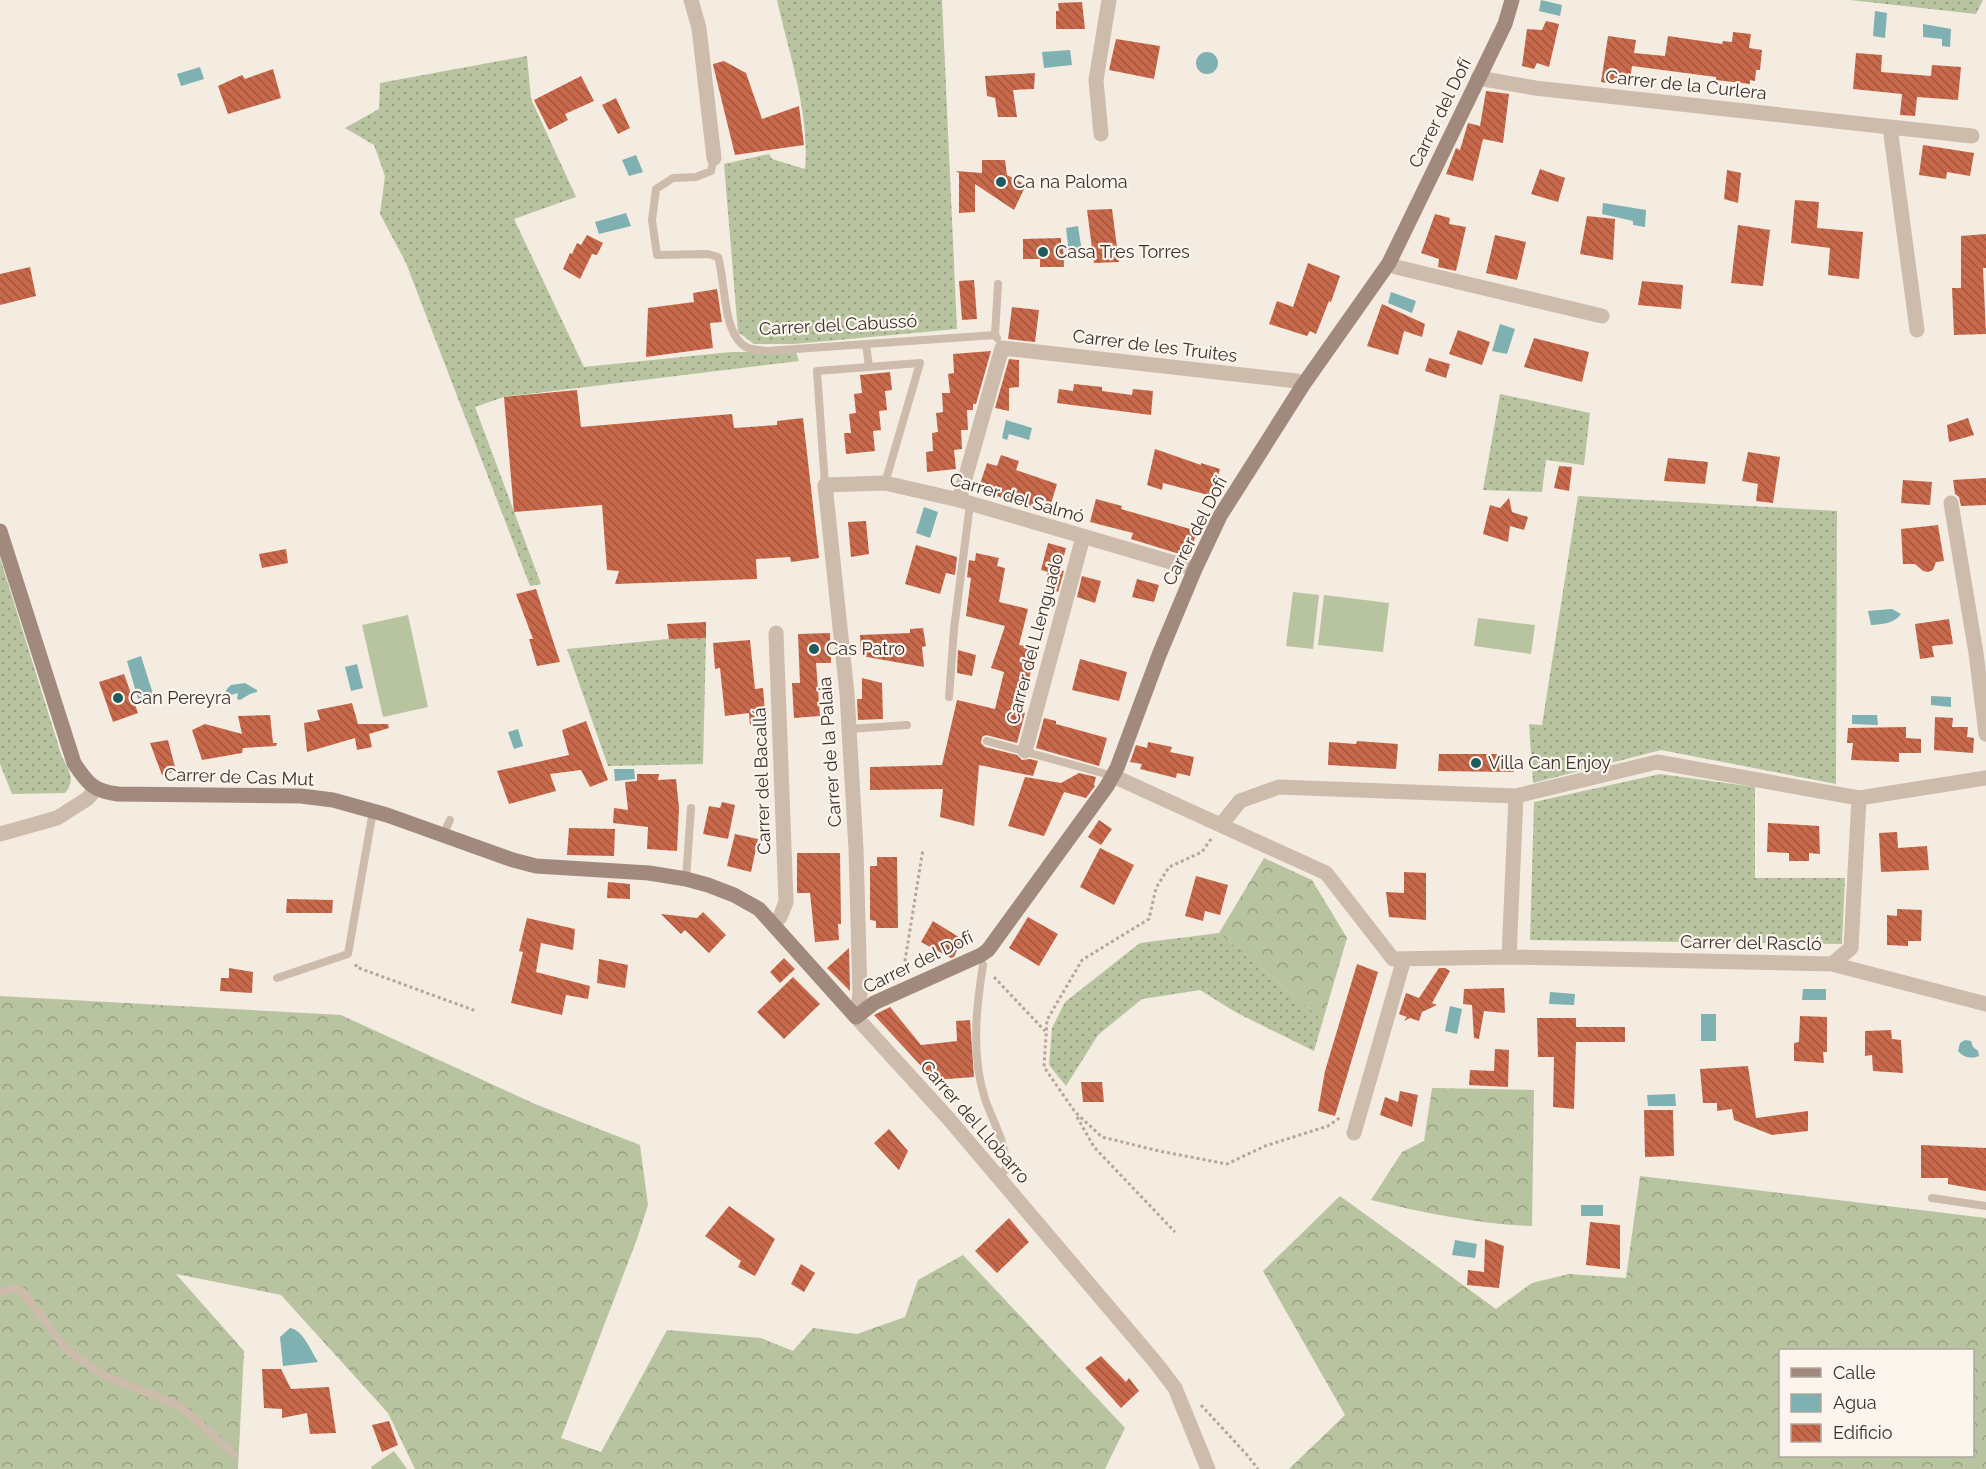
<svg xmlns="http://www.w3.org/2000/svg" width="1986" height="1469" font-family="Raleway,sans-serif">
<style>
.grass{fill:url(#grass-dots)}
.forest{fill:url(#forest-crowns);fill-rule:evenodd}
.garden{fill:#b8c4a0}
.water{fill:#7fb0b2}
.building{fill:url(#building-back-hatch)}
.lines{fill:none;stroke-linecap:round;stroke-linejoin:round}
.path{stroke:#b9a596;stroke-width:3;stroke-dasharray:3 3;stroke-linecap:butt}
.lane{stroke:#cdbbac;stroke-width:8}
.street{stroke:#cdbbac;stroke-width:15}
.secondary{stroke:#a18a7d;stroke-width:15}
.poi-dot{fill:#1f5a5e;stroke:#fbf5ee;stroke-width:2}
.labels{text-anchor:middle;stroke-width:4.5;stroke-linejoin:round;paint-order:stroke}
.street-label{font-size:18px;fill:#3b302b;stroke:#fbf5ee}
.poi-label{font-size:18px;fill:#3b302b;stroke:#fbf5ee;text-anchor:start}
</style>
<defs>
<pattern id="grass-dots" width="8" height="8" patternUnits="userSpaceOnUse" patternTransform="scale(1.5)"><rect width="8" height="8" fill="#b8c4a0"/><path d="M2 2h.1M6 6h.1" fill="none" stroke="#97a083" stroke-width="1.8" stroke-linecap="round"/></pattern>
<pattern id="forest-crowns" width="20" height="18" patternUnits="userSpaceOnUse" patternTransform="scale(1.5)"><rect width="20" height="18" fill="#b8c4a0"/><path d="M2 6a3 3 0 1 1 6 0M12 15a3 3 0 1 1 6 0" fill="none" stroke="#97a083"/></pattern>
<pattern id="building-back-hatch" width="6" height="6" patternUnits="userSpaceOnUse" patternTransform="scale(1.5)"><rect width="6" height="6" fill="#c8694b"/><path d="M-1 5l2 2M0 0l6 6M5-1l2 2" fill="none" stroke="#a4573f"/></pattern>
</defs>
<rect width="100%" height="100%" fill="#f4ebe1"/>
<path class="grass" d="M777 0H942L957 329 794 344H754L738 332 724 164 769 154 772 159 805 169C810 113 789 54 777 0Z
M1850 0H1983L1976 14Z
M527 56 531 99 576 197 514 219 584 367 731 352H796L799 361 504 397 475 407 541 584 530 586 406 263 380 214 385 176 374 145 345 128 379 109 380 83Z
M1500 394 1590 413 1584 465 1546 460 1542 492 1483 490Z
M1578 496 1837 511 1836 784 1661 750 1533 783 1529 724 1542 725Z
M0 558 62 757C69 770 76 780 65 793L12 794 0 764Z
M706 638 703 764 608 766 567 649 669 639Z
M1660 774 1755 787V878H1845L1842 944 1530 940 1534 802Z
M1219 933 1323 1020 1314 1051 1237 1013 1200 990 1142 999 1098 1035 1066 1086 1049 1065 1052 1028 1065 1002 1140 943Z"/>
<path class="forest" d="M1264 858 1312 880 1347 938 1323 1020 1219 933Z
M0 996 341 1015 535 1104 640 1145 648 1205 637 1239 561 1438 601 1452 667 1330 761 1338 793 1351 813 1328 857 1334 905 1317 918 1280 963 1255 1125 1428 1105 1469H415L388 1413 281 1295 176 1274 244 1351 238 1469H0Z
M1432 1088 1534 1090 1532 1226C1478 1224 1424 1213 1371 1200L1402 1152 1424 1141Z
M1640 1176 1986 1218V1469H1289L1345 1415 1263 1271 1340 1196 1496 1309 1532 1283 1569 1274 1626 1278ZM1780 1350H1972V1456H1780Z"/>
<path class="garden" d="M1293 592 1319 595 1313 649 1286 646Z
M1324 595 1389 603 1383 652 1318 645Z
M408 615 428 707 383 717 362 625Z
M1478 618 1535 625 1531 654 1474 646Z
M394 1451 407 1469H372L371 1467Z"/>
<path class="water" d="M1541 0 1562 5 1560 16 1539 11Z
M1875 11 1887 13 1885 38 1873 36Z
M1923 24 1951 29 1950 47 1942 46V39L1923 37Z
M1070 50 1072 65 1044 68 1042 52Z
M1196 63a11 11 0 1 1 22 0a11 11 0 1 1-22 0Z
M200 67 204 79 181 86 177 74Z
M636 155 643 172 629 176 622 160Z
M1603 203 1646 210 1645 227 1633 225V221L1602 214Z
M626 213 631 226 599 234 595 222Z
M1078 226 1082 252 1069 253 1066 228Z
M1391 292 1416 301 1412 313 1388 303Z
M1500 324 1515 329 1507 354 1492 351Z
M1006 420 1032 428 1029 440 1009 434 1007 440 1002 438Z
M924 507 938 512 930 538 916 533Z
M1892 609 1901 614C1894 624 1882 624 1871 625L1868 611Z
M141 656 153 694 138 699 127 661Z
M357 664 363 688 351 691 345 667Z
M245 683 257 690V692L250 694 240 700 237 699 238 693 231 695 226 692V690L231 685Z
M1931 696 1951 697V707L1931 705Z
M1852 715H1877L1878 725 1852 724Z
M518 729 523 746 514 749 508 732Z
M614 769H634L635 779 615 781Z
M1803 989H1826V1000H1802Z
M1550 992 1575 994 1574 1005 1549 1004Z
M1450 1006 1462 1009 1457 1034 1445 1031Z
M1701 1014H1716V1041H1701Z
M1965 1040 1971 1041 1973 1047 1978 1051 1979 1056C1971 1059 1964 1058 1958 1051L1960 1043Z
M1675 1094 1676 1106H1648L1647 1095Z
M1581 1205H1603V1216H1581Z
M1455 1240 1477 1244 1475 1258 1452 1255Z
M290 1328C303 1330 311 1351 318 1362L283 1366 280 1337Z"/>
<path class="building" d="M1082 2 1085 29H1056V11H1059L1058 3Z
M1546 21 1559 24 1549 67 1537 63 1534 69 1522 66 1527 29 1542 30Z
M1733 32 1751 34 1749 48 1762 50 1760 70H1756L1755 81 1750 80V84L1716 80V77L1632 66 1629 86 1601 82 1608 36 1636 40 1634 53 1665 56 1668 36 1722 44 1723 41 1732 42Z
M1116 39 1160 46 1154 79 1109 70Z
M1856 53 1882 55 1881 72 1931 76 1932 65 1961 67 1958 100 1917 97 1915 116 1900 115 1902 94 1853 89Z
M724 61 746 73 762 119 799 106 804 145 735 155 714 69 713 64Z
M273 69 281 98 228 114 218 86 242 75 245 79Z
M1035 73 1034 89 1013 90 1017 117H998L995 98 987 96 985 76Z
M581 76 594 101 565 114 568 120 549 130 534 100Z
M1486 91 1509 94 1503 143 1483 139 1473 181 1446 174 1456 148 1460 150 1468 123 1480 126Z
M616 98 630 128 618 134 602 105Z
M1923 145 1974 153 1970 176 1947 172 1946 179 1919 175Z
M982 160H1005L1007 175 1026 185 1014 210 975 184V212L959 213V173L956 171 982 173Z
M1540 169 1565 178 1558 202 1531 194Z
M1727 170 1741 173 1738 203 1724 199Z
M1795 200 1819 202 1817 228 1863 232 1859 279 1828 275 1830 248 1791 243Z
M1112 209 1119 262 1094 263 1087 210Z
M1435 214 1450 218 1449 224 1466 227 1456 271 1438 267 1439 259 1421 253Z
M1587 216 1615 219 1613 260 1580 254Z
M1738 225 1770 230 1763 286 1731 283Z
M1986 234V268H1983L1986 334 1954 335 1952 288H1961V236Z
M587 235 603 243 597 255 592 254 580 279 563 269 570 253 572 254 577 243 581 245Z
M1495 235 1526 242 1517 280 1486 273Z
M1061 238V245H1063L1064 267H1040V259H1023V239Z
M1308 263 1340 276 1331 302 1329 301 1316 334 1310 331 1307 336 1269 324 1277 301 1293 307Z
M30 267 36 296 0 305V274Z
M974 280 977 319 962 320 959 281Z
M1642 281 1683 285 1681 309 1638 305Z
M717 289 722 322 710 323 713 348 646 357 648 308 694 302 693 293Z
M1382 304 1425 324 1422 337 1404 331 1398 355 1367 346Z
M1012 307 1039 310 1035 342 1008 339Z
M1458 330 1490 342 1482 365 1449 354Z
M1534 338 1589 352 1582 382 1524 367Z
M991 351 976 404H973V410H967L968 430H961L962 449 954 450 956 469 927 472 926 452 933 451 932 433 938 432 936 413 943 412 942 393H950L948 374 954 373 953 354Z
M1429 358 1450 364 1446 378 1425 371Z
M1009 359 1019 360V387L1009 388V411L995 408Z
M890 372 892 390 885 391 887 410 879 411 881 430 873 431 875 451 846 454 844 433H851L849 414 856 413 854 394 862 393 860 375Z
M1074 384 1102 387V391L1132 395 1133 389 1153 391 1151 415 1057 403 1059 389 1073 391Z
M577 390 581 427 732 414 734 428 777 425V421L803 418 819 558 791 562 790 557 756 559 757 579 615 584 619 571 607 570 602 505 514 512 504 397Z
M1968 418 1974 435 1949 442 1947 425Z
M1155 449 1201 465V463L1220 469 1212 496 1163 483 1162 490 1147 485Z
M1748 452 1780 457 1773 503 1756 501 1758 484 1742 481Z
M1001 455 1019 461 1016 470 1057 484 1049 510 1035 506 1034 508 978 490 987 463 997 466Z
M1668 458 1708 462 1705 484 1664 481Z
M1559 466 1572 467 1569 491 1554 488Z
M1986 478V505L1961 506 1959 497 1955 494 1953 480Z
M1903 480 1932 482 1930 505 1901 503Z
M1509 498 1512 512 1528 517 1524 530 1510 526 1508 542 1483 534 1490 505 1500 508Z
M1096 499 1122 506 1121 509 1197 531 1189 557 1131 539 1133 533 1090 522Z
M866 521 869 554 851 557 848 522Z
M1938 525 1944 561 1936 562 1933 570 1928 572 1923 571 1915 564H1903L1901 529Z
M1048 543 1066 548 1060 570 1064 571 1058 592 1044 588 1048 572 1041 570Z
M916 545 957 557 955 575 946 573 940 594 905 584Z
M286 549 288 563 262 568 259 554Z
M976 553 999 558 997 566 1005 568 999 602 1028 609 1019 645 1036 648 1022 712 1025 713 1017 743 986 735 982 737 981 743 985 747 1017 755 1022 760 1030 759 1038 761 1033 776 979 765 974 826 940 817 943 789 870 790V767L942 765 957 700 995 709 1004 672 991 668 1005 626 966 616 971 578 967 577 969 560 975 561Z
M1082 576 1101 581 1095 603 1077 597Z
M1137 579 1159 585 1154 602 1132 597Z
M536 589 560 662 537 666 529 639H533L516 594Z
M1949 619 1953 644 1932 646 1934 657 1920 659 1915 624Z
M706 622V638L669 639 667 624Z
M923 628 926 646 922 647 924 667 861 656 860 635 910 633V629Z
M830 633 831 663H816L820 716 794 718 792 683H800L798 634Z
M750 640 755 689 763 688 766 723 750 725 749 713 725 716 720 668 715 669 713 643Z
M958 650 976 655 972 676 957 673Z
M1080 659 1127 672 1119 701 1072 690Z
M124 674 138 713 113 722 99 682Z
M862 678 882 683 883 719 858 720 857 699H862Z
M352 703 358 724H388L389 728 369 734 372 747 357 750 355 738 307 752 304 723 320 720 317 710Z
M270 715 273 743H277L276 746 243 748 242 753 202 760 192 730 205 724 242 734 238 716Z
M1935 717 1953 718 1952 727H1968L1967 737 1974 738 1973 753 1934 750Z
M1044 718 1056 721V724L1107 738 1099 766 1036 748Z
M586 721 608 780 590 787 581 770 550 774 556 791 509 804 497 771 569 755 562 730Z
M1906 727V738L1921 739V753H1899V762L1851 760 1853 743H1847L1848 728Z
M168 740 176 771 162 775 150 743Z
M1357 741 1398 744 1396 769 1328 765 1329 742 1356 744Z
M1148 742 1172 747 1170 752 1194 757 1190 776 1177 773 1176 778 1140 769 1142 764 1130 762 1136 745 1147 748Z
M1439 754H1514V772L1438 771Z
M1079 773 1096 777 1094 785 1095 786 1086 798 1064 792 1044 836 1008 826 1025 777 1061 783Z
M637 774H659L658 780 676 779 679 808 677 851 647 849 648 827 613 823 614 808 628 810 625 782 637 781Z
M722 802 735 805 728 839 703 834 709 806 720 808Z
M1099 820 1112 829 1101 845 1088 837Z
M1768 823 1819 826 1820 854 1809 853V861H1789V853L1767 852Z
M569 828 615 829 614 856 567 855Z
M1897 832 1898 848 1927 846 1929 870 1881 872 1879 833Z
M735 834 758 839 751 872 727 866Z
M1100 848 1134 865 1114 905 1080 887Z
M797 853H840L841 924H838L839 940 815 942 810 893H797Z
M877 857H897L898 928H876V921L870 920V866H877Z
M1404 872 1426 873V920L1389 917 1386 892 1404 893Z
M1196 876 1228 885 1220 915 1205 911 1203 921 1185 916Z
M608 882 630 884V899L607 898Z
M287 899 333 900 332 913H286Z
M1897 909 1922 910 1921 941H1908V946L1887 945V915L1897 916Z
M703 912 726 935 709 953 685 930 681 934 661 914 697 918Z
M1028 917 1058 934 1039 966 1009 948Z
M527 918 575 929 573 950 541 943 536 972 590 986 588 999 566 995 562 1015 511 1003 523 952 519 951Z
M933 921 962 939 954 957 951 958 921 942Z
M849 948 850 991 827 968Z
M784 958 795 969 780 983 770 972Z
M599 959 628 965 625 988 597 983Z
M1357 964 1378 972 1335 1116 1318 1111 1325 1071Z
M229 968 253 972 252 993 220 991 221 978H229Z
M1439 968H1445L1450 971 1432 1003 1437 1005 1422 1012 1419 1021 1410 1018 1404 1021 1407 1017 1399 1014 1406 993 1419 998Z
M793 977 820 1004 784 1039 757 1012Z
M1504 988 1505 1013 1484 1011 1479 1039 1474 1038 1472 1005 1463 1004 1464 989Z
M890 1007 921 1045 957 1041 956 1021 970 1020 974 1077 934 1080 874 1015Z
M1800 1016 1827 1017V1052H1823L1824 1063 1794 1061V1043L1799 1042Z
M1537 1018H1576V1027H1625V1042H1576L1574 1109 1553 1107 1554 1057H1538Z
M1891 1030 1892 1039 1901 1040 1903 1073 1873 1071 1872 1055 1865 1056V1031Z
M1495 1049 1509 1050 1508 1087 1469 1085 1470 1070 1494 1071Z
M1748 1066 1756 1118 1808 1111V1131L1772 1135 1734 1120 1732 1109 1717 1111V1103H1703L1700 1069Z
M1081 1082H1102L1104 1102H1083Z
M1400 1091 1418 1095 1412 1127 1380 1115 1385 1097 1398 1102Z
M1644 1110H1673L1674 1156 1645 1157Z
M889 1129 908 1151 899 1170 874 1143Z
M1921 1145 1986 1148V1191L1948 1184V1178H1921Z
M729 1206 775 1239 755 1276 738 1267 741 1261 705 1236Z
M1009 1218 1029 1242 997 1273 975 1251Z
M1590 1222 1620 1225V1269L1586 1265Z
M1485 1239 1504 1246 1499 1288 1467 1285 1468 1270 1484 1272Z
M801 1264 815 1273 804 1292 791 1284Z
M1101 1356 1126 1382 1129 1378 1139 1391 1121 1408 1085 1368Z
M262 1369H281L291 1389 329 1387 336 1433 310 1434 307 1413 282 1418V1409L264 1408Z
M389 1421 398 1445 382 1452 372 1425Z"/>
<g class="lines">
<path class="path" d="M1211 839 1202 852 1169 867 1156 888 1149 919 1082 960 1047 1020 1044 1067 1075 1112 1102 1137 1159 1151 1227 1164 1265 1146 1328 1126 1341 1117
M356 964V967L476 1011
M903 973 923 849
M994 977 1045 1031
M1077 1117 1094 1147 1175 1232
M1201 1405 1248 1456 1258 1469"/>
<path class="lane" d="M714 158 711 171 696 177 673 178 656 189 652 220 657 255 708 254 718 257C726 282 722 337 748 348 754 350 761 350 767 351L995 335
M997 338 995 335 998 284
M866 344 869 367
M825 485 817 371 920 363 885 483
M949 697 954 629 970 504
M849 729 907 725
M987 741 1113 776
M443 835 450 820
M686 879 691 808
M983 965C976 1009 971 1055 985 1099 993 1122 1007 1144 1006 1169L998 1178
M277 978 348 954 373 811
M1932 1198 1986 1206
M0 1292 10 1289 22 1291 67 1350 103 1375 180 1406 234 1454"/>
<path class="street" d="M691 0 699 28 714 158
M1478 78 1535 88 1972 136
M1890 127 1917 330
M1101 134 1096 80 1109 0
M1389 263 1396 267 1602 316
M959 500 1002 348 1297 381 1303 385
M1951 503 1976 653 1986 734
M1195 569 959 500 885 483 825 485 847 694 856 849 860 994 856 1017 948 1118 1156 1363 1175 1388 1208 1469
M1025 751 1083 537
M1113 776 1326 873 1393 959 1509 957 1832 964 1986 1004
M1221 825 1240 801 1279 787 1516 796 1657 762 1859 798 1986 778
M0 834 57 818 87 799 96 789
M773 924 780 917 786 902 776 633
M1509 957 1516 796
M1832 964 1851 948 1859 798
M1354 1133 1404 959"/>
<path class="secondary" d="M0 531 74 763C87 783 93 791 118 794L301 796 333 800 387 815 513 860 536 866 649 873 686 879 708 885 734 895 759 909 856 1017 874 1003 981 955 988 950 1107 786 1117 768 1159 655 1195 569 1220 516 1303 385 1389 263 1505 24 1512 0"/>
</g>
<g class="poi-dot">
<circle cx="1001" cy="182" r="6"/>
<circle cx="1043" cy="252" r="6"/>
<circle cx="814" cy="649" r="6"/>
<circle cx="118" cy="698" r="6"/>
<circle cx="1476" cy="763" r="6"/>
</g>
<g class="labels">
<g class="street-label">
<text transform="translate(1686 85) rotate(6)" y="6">Carrer de la Curlera</text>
<text transform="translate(1440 113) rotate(-64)" y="6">Carrer del Dofí</text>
<text transform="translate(838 325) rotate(-3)" y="6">Carrer del Cabussó</text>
<text transform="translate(1155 346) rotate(7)" y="6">Carrer de les Truites</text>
<text transform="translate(1017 498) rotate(16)" y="6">Carrer del Salmó</text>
<text transform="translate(1195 531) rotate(-63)" y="6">Carrer del Dofí</text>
<text transform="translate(1035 639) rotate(-75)" y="6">Carrer del Llenguado</text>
<text transform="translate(830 752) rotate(-94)" y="6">Carrer de la Palaia</text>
<text transform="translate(239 777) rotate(2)" y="6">Carrer de Cas Mut</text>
<text transform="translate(762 781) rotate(-92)" y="6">Carrer del Bacallá</text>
<text transform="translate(1751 943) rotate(1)" y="6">Carrer del Rascló</text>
<text transform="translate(918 962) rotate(-26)" y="6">Carrer del Dofí</text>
<text transform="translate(975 1122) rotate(49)" y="6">Carrer del Llobarro</text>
</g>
<g class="poi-label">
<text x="1013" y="188">Ca na Paloma</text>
<text x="1055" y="258">Casa Tres Torres</text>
<text x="826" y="655">Cas Patro</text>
<text x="130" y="704">Can Pereyra</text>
<text x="1488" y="769">Villa Can Enjoy</text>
</g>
</g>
<rect x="1779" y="1349" width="195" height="108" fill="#fbf5ee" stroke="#aea6a0" stroke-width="1.5"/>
<rect x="1791" y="1368" width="30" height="9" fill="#a18a7d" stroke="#aea6a0" stroke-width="1.5"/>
<text x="1833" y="1379" font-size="18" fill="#3b302b">Calle</text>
<rect x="1791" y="1394" width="30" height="18" fill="#7fb0b2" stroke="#aea6a0" stroke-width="1.5"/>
<text x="1833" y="1409" font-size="18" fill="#3b302b">Agua</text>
<rect x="1791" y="1424" width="30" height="18" fill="url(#building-back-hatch)" stroke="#aea6a0" stroke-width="1.5"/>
<text x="1833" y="1439" font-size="18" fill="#3b302b">Edificio</text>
</svg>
